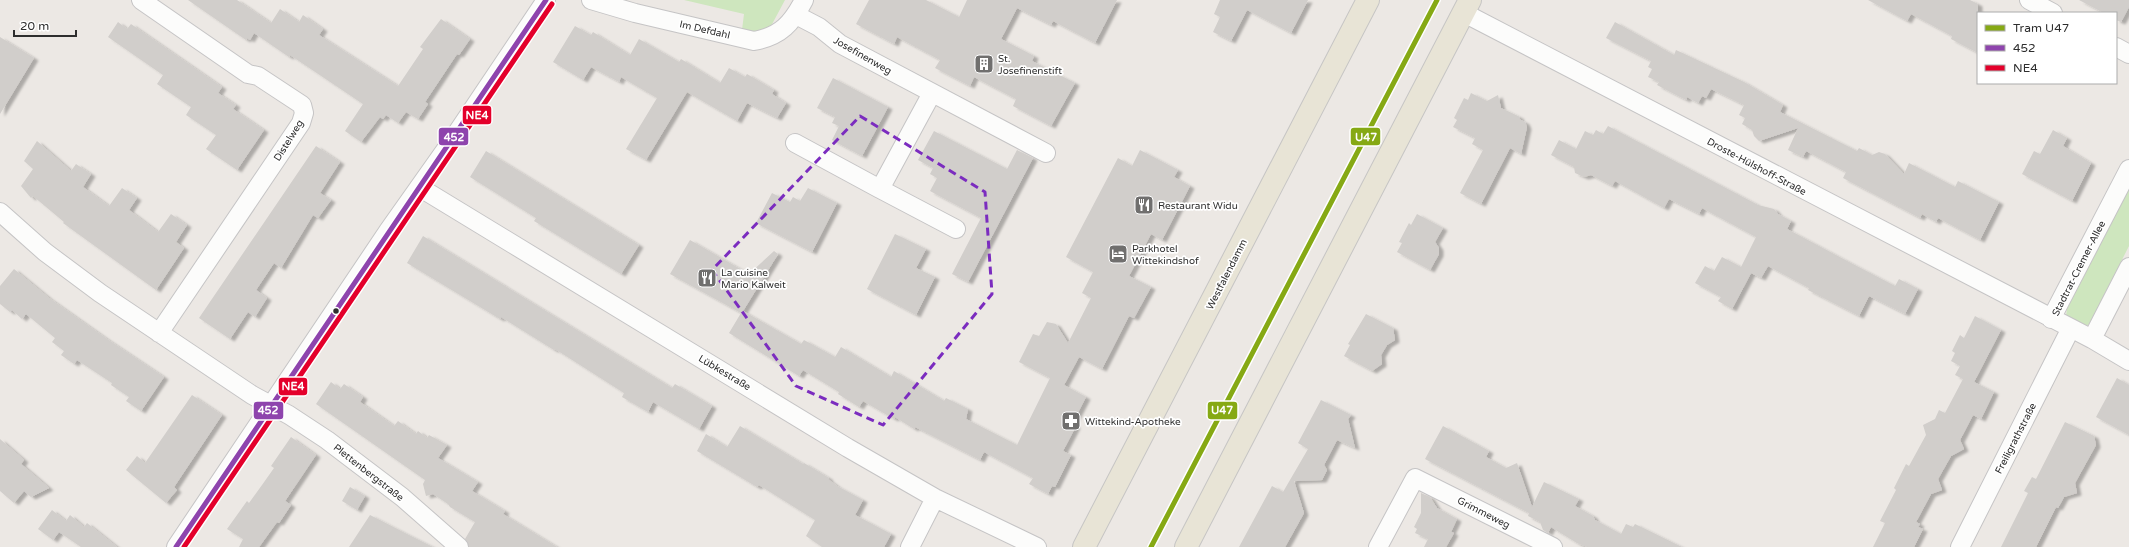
<svg xmlns="http://www.w3.org/2000/svg" width="2129" height="547" font-family="'Varela Round',sans-serif">
<style>
.green{fill:#cee6be}
.building{fill:#d1cecb;filter:url(#shadow)}
.lines{fill:none;stroke-linecap:round;stroke-linejoin:round}
.minor-casing{stroke:#c5c4c5;stroke-width:20}
.primary-casing{stroke:#c6c5c4;stroke-width:24}
.minor{stroke:#fcfcfb;stroke-width:18}
.primary{stroke:#e8e4d6;stroke-width:22}
.bus-1-casing{stroke:#fff;stroke-width:8}
.bus-2-casing{stroke:#fff;stroke-width:8}
.bus-1{stroke:#8e44ad;stroke-width:5}
.bus-2{stroke:#e4002b;stroke-width:5}
.tram-1-casing{stroke:#fff;stroke-width:8}
.tram-1{stroke:#86a914;stroke-width:5}
.marked{fill:none;stroke:#7b2cbf;stroke-width:3;stroke-dasharray:8 5;stroke-linejoin:round}
.bus-dot{fill:#2e2e2e;stroke:#fff;stroke-width:1.5}
.labels{text-anchor:middle;stroke-width:3.5;stroke-linejoin:round;paint-order:stroke}
.street-label{font-size:10px;fill:#2e2e2e;stroke:#fff}
.poi-label{font-size:10px;fill:#2e2e2e;stroke:#fff;text-anchor:start}
.line-badge{stroke:#fff;stroke-width:1.5}
.badge-label{font-size:11px;text-anchor:middle;font-weight:bold;fill:#fff}
</style>
<defs>
<filter id="shadow"><feDropShadow dx="4.5" dy="2.5" stdDeviation="1" flood-color="#0004"/></filter>
</defs>
<rect width="100%" height="100%" fill="#ece8e4"/>
<path class="green" d="M684 0H785L770 28 755 33 742 30 744 14Z
M2129 189V246L2091 321 2088 325 2082 328 2066 316 2067 309Z"/>
<path class="building" d="M188 0H237L271 23 280 9 299 22 303 15 323 29 319 35 398 86 423 49 420 47 441 19 470 39 459 55 457 54 425 102 428 104 418 119 406 112 398 123 386 115 383 119 380 117 361 142 345 131 363 104 290 55 289 57 254 33 250 40 247 38 246 40Z
M869 0H926L959 17 967 0H1117L1095 43 1053 21 1051 25 1017 8 1001 39 1034 56 1032 61 1075 83 1051 126 1013 106 1016 99 974 77 970 86 935 68 940 60 897 37 894 44 856 24Z
M1220 0H1308L1291 33 1247 10 1231 41 1213 32 1220 17 1214 14Z
M1868 0H1970L1978 4V53L1951 39 1952 36 1911 14 1907 21Z
M2079 0H2129V7L2121 22 2116 20V13H2104Z
M118 22 127 29 131 24 222 87 218 93 236 105 233 109 264 130 237 170 206 149 216 135 186 115 191 107 157 84 163 75 108 37Z
M1615 22 1674 55 1676 50 1744 82 1783 105 1780 112 1857 151 1859 148 1872 155 1879 152 1885 154 1904 174 1909 163 1955 187 1958 181 1999 202 1980 240 1938 218 1936 222 1922 214 1920 218 1843 178 1846 172 1806 151 1803 157 1788 150 1798 128 1759 141 1754 136 1752 130 1742 124 1745 118 1739 115 1744 105 1711 89 1706 98 1702 96 1698 103 1687 97 1686 100 1657 85 1659 82 1648 77 1652 69 1648 67 1651 61 1606 38Z
M575 26 591 35 593 32 630 55 639 39 679 62 681 59 720 83 729 68 745 77 747 74 774 90 772 94 786 103 777 118 747 103 737 121 687 92 646 160 626 149 657 98 621 77 619 82 591 67 583 80 553 62Z
M0 37 34 58 0 114Z
M833 78 888 107 862 156 832 140 839 126 832 123 835 117 817 108Z
M1471 93 1487 101 1498 95 1501 108 1520 117 1519 119 1525 122 1527 127 1521 154 1510 148 1481 204 1460 193 1483 150 1472 144 1475 138 1453 127 1457 120 1454 118 1464 98 1468 100Z
M1608 126 1758 205 1774 209 1778 214 1791 221 1787 229 1849 262 1895 286 1899 279 1918 289 1905 314 1869 296 1859 316 1808 290 1809 288 1768 266 1761 278 1751 273 1732 309 1718 301 1721 297 1695 283 1705 266 1714 271 1722 257 1741 267 1756 237 1702 208 1699 214 1669 199 1664 208 1615 181 1612 186 1591 175 1584 177 1575 173 1574 167 1551 155 1559 140 1576 149 1585 131 1593 135 1596 130 1603 134Z
M2053 130 2067 138 2063 146 2091 163 2072 201 2022 174 2034 151 2040 154Z
M934 131 1007 169 1017 150 1033 158 968 282 952 274 981 218 930 191 937 178 930 174 933 168 918 160Z
M37 141 71 171 76 164 91 174 83 187 109 206 122 188 137 198 129 210 158 232 171 214 187 225 176 242 184 248 156 290 63 223 64 222 33 196 31 198 21 186 33 169 24 161Z
M316 146 340 162 320 193 331 200 318 218 313 215 281 268 274 263 256 290 267 298 255 317 248 312 230 339 199 318Z
M1140 150 1178 170 1174 177 1190 186 1162 240 1151 234 1129 276 1151 287 1134 318 1129 316 1102 369 1079 357 1064 385 1086 397 1072 424 1076 426 1063 451 1071 455 1055 487 1052 486 1048 494 1029 484 1033 478 984 452 980 460 915 427 914 429 895 417 894 419 863 401 859 407 838 394 839 392 803 370 799 376 729 333 741 313 670 274 690 240 749 274 774 251 778 254 743 311 801 344 804 340 835 357 841 347 891 377 894 371 944 401 946 398 968 409 966 419 1017 445 1050 378 1019 362 1033 334 1039 336 1047 322 1056 324 1068 343 1091 298 1082 293 1093 272 1066 257 1118 158 1132 166Z
M486 151 639 245 621 274 534 221 536 218 470 177Z
M808 188 837 203 812 252 756 223 772 193 790 202 793 197 800 201Z
M1417 214 1443 228 1435 242 1439 248V254L1430 270 1397 252 1402 243 1399 242 1409 223 1411 225Z
M895 234 926 249 916 268 935 277 916 315 867 289Z
M423 236 672 388 675 384 712 406 699 429 653 402 648 412 622 397 624 393 555 349 554 350 501 317 500 319 407 263Z
M14 269 49 298 107 339 164 377 141 411 126 401 129 397 111 385 112 383 77 360 74 364 61 355 64 351 52 342 55 338 26 314 22 319 12 310 10 312 0 304V286Z
M1366 314 1393 328 1395 340 1387 345 1381 355 1382 364 1372 371 1344 356 1350 345 1348 344Z
M1975 316 2001 330 1974 382 1994 392 1981 419 1973 415 1960 440 1964 449 1951 456 1938 479 1942 490 1931 494 1916 522 1920 524 1918 527 1923 529 1914 547H1873L1885 523 1880 521 1896 490 1894 488 1906 464 1909 466 1926 435 1923 425 1935 419 1939 410 1945 413 1963 379 1955 375 1960 366 1951 361 1955 353 1952 351 1960 335 1964 338Z
M2117 378 2129 385V435L2096 417Z
M331 382 340 389 344 384 363 397 360 402 394 426 398 421 416 434 418 431 427 438 429 435 447 445 438 458 478 482 472 491 505 511 503 514 557 547H469L465 539 475 522 450 507 448 504 433 494 426 496 423 484 425 480 316 404Z
M192 395 222 415 174 487 177 490 166 503 126 470 137 456 145 463Z
M1321 400 1351 415 1348 419 1355 448 1337 440 1324 465 1327 470 1322 480 1294 481 1304 513 1285 547H1239L1272 486 1283 492 1308 449 1298 443Z
M2065 422 2094 436 2096 445 2075 483 2077 493 2064 497 2058 508 2056 507 2036 547H2001L2028 493 2024 491 2032 477 2036 479Z
M740 426 803 464 804 463 829 478 828 479 837 486 863 500 855 515 891 534 884 547H822L806 536 815 520 759 485 757 487 697 451 706 434 727 447Z
M1443 426 1489 451 1486 457 1506 468 1517 463 1532 507 1544 482 1579 499 1575 506 1593 516 1595 520 1621 534 1626 524 1633 527 1635 524 1682 547H1588L1577 543 1551 527 1548 533 1543 530 1540 522 1528 516 1529 513 1425 459Z
M291 437 316 455 285 501 291 505 279 523 277 522 259 547H239L243 539 227 529 247 501 249 503 262 485 274 468 271 466Z
M0 439 24 460 21 464 49 488 31 497 24 491 14 503 0 491Z
M350 487 365 496 357 510 342 501Z
M1421 493 1430 497 1437 508 1457 519 1451 532 1454 533 1446 547H1424L1428 539 1415 533 1417 529 1414 527 1421 513Z
M52 510 66 521 70 515 84 527 87 523 117 547H81L59 532 53 540 38 529Z
M370 515 405 533 433 547H349Z"/>
<g class="lines">
<defs>
<path id="minor" d="M141 0 248 74 258 76 302 105 304 113 301 123 159 333
M591 0 635 13 754 41C781 36 792 23 804 0
M2029 0 2053 13
M1464 13 2092 339 2129 361
M796 15 819 27 840 44 1046 153
M2116 47 2129 54
M795 143 880 189 932 93
M419 187 848 448 935 498 1037 547
M880 189 956 229
M0 212 45 252 100 293 252 395 289 415 327 440 402 497 459 547
M2051 319 2129 169
M2092 339 2129 267
M176 547 388 231 446 149 546 0
M910 547 935 498
M1378 547 1415 478 1553 547
M1960 547 2071 328"/>
<path id="primary" d="M1084 547 1368 0
M1186 547 1470 0"/>
</defs>
<use href="#minor" class="minor-casing"/>
<use href="#primary" class="primary-casing"/>
<use href="#minor" class="minor"/>
<use href="#primary" class="primary"/>
<defs>
<path id="bus-1" d="M176 547 546 0"/>
<path id="bus-2" d="M184 547 552 4"/>
</defs>
<use href="#bus-1" class="bus-1-casing"/>
<use href="#bus-2" class="bus-2-casing"/>
<use href="#bus-1" class="bus-1"/>
<use href="#bus-2" class="bus-2"/>
<defs>
<path id="tram-1" d="M1151 547 1437 0"/>
</defs>
<use href="#tram-1" class="tram-1-casing"/>
<use href="#tram-1" class="tram-1"/>
</g>
<path class="marked" d="M860 116 985 192 992 294 883 425 796 386 712 270Z"/>
<defs>
<symbol id="building-square" viewBox="-11 -11 22 22"><rect x="-9" y="-9" width="18" height="18" rx="4" fill="#706f6e" stroke="#fff"/><path d="M-4-6H4V6H1V3H-1V6H-4ZM-2.5-4.3h1.7v1.8h-1.7ZM.8-4.3h1.7v1.8H.8ZM-2.5-1h1.7V.8h-1.7ZM.8-1h1.7V.8H.8Z" fill="#fff"/></symbol>
<symbol id="restaurant-square" viewBox="-11 -11 22 22"><rect x="-9" y="-9" width="18" height="18" rx="4" fill="#706f6e" stroke="#fff"/><path d="M-5-6h1v4h1v-4h1v4h1v-4h1v5L-1.5 .5V6h-2V.5L-5-1ZM5-6V6H3V1.5H1.5Q1.5-4 5-6Z" fill="#fff"/></symbol>
<symbol id="hotel-square" viewBox="-11 -11 22 22"><rect x="-9" y="-9" width="18" height="18" rx="4" fill="#706f6e" stroke="#fff"/><path d="M-6-4.5h1.5V1H6V5H4.5V3h-9V5H-6ZM-4 0a1.8 1.8 0 1 1 3.6 0ZM.5 0V-2.5h3Q6-2.5 6 0Z" fill="#fff"/></symbol>
<symbol id="pharmacy-square" viewBox="-11 -11 22 22"><rect x="-9" y="-9" width="18" height="18" rx="4" fill="#706f6e" stroke="#fff"/><path d="M-2-6h4v4h4v4h-4v4h-4v-4h-4v-4h4Z" fill="#fff"/></symbol>
</defs>
<g fill-rule="evenodd">
<use href="#building-square" x="973" y="53" width="22" height="22"/>
<use href="#restaurant-square" x="1133" y="194" width="22" height="22"/>
<use href="#hotel-square" x="1107" y="243" width="22" height="22"/>
<use href="#restaurant-square" x="696" y="267" width="22" height="22"/>
<use href="#pharmacy-square" x="1060" y="410" width="22" height="22"/>
</g>
<circle class="bus-dot" cx="336" cy="311" r="3.5"/>
<g class="labels">
<g class="street-label">
<text transform="translate(705 29) rotate(13)" y="4">Im Defdahl</text>
<text transform="translate(863 55) rotate(30)" y="4">Josefinenweg</text>
<text transform="translate(288 140) rotate(-58)" y="4">Distelweg</text>
<text transform="translate(1757 166) rotate(28)" y="4">Droste-Hülshoff-Straße</text>
<text transform="translate(2078 268) rotate(-63)" y="4">Stadtrat-Cremer-Allee</text>
<text transform="translate(1226 274) rotate(-63)" y="4">Westfalendamm</text>
<text transform="translate(725 372) rotate(31)" y="4">Lübkestraße</text>
<text transform="translate(2015 438) rotate(-63)" y="4">Freiligrathstraße</text>
<text transform="translate(369 472) rotate(38)" y="4">Plettenbergstraße</text>
<text transform="translate(1484 512) rotate(27)" y="4">Grimmeweg</text>
</g>
<g class="poi-label">
<text x="998" y="62">St.<tspan x="998" dy="12">Josefinenstift</tspan></text>
<text x="1158" y="209">Restaurant Widu</text>
<text x="1132" y="252">Parkhotel<tspan x="1132" dy="12">Wittekindshof</tspan></text>
<text x="721" y="276">La cuisine<tspan x="721" dy="12">Mario Kalweit</tspan></text>
<text x="1085" y="425">Wittekind-Apotheke</text>
</g>
</g>
<g class="line-badge">
<rect x="462" y="105" width="30" height="20" rx="4" fill="#e4002b"/>
<rect x="438" y="127" width="31" height="19" rx="4" fill="#8e44ad"/>
<rect x="1350" y="127" width="31" height="19" rx="4" fill="#86a914"/>
<rect x="278" y="377" width="30" height="19" rx="4" fill="#e4002b"/>
<rect x="253" y="401" width="31" height="19" rx="4" fill="#8e44ad"/>
<rect x="1207" y="401" width="31" height="19" rx="4" fill="#86a914"/>
</g>
<g class="badge-label">
<text x="477" y="119">NE4</text>
<text x="454" y="141">452</text>
<text x="1366" y="141">U47</text>
<text x="293" y="390">NE4</text>
<text x="268" y="414">452</text>
<text x="1222" y="414">U47</text>
</g>
<rect x="1977" y="12" width="140" height="72" fill="#ffffff" stroke="#ababab"/>
<rect x="1985" y="25" width="20" height="6" fill="#86a914" stroke="#ababab"/>
<text x="2013" y="32" font-size="12" fill="#2e2e2e">Tram U47</text>
<rect x="1985" y="45" width="20" height="6" fill="#8e44ad" stroke="#ababab"/>
<text x="2013" y="52" font-size="12" fill="#2e2e2e">452</text>
<rect x="1985" y="65" width="20" height="6" fill="#e4002b" stroke="#ababab"/>
<text x="2013" y="72" font-size="12" fill="#2e2e2e">NE4</text>
<path d="M14 30v6h62v-6" fill="none" stroke="#2e2e2e" stroke-width="2"/>
<text x="20" y="30" font-size="12" fill="#2e2e2e" stroke="#ffffff" stroke-width="3" paint-order="stroke">20 m</text>
</svg>
